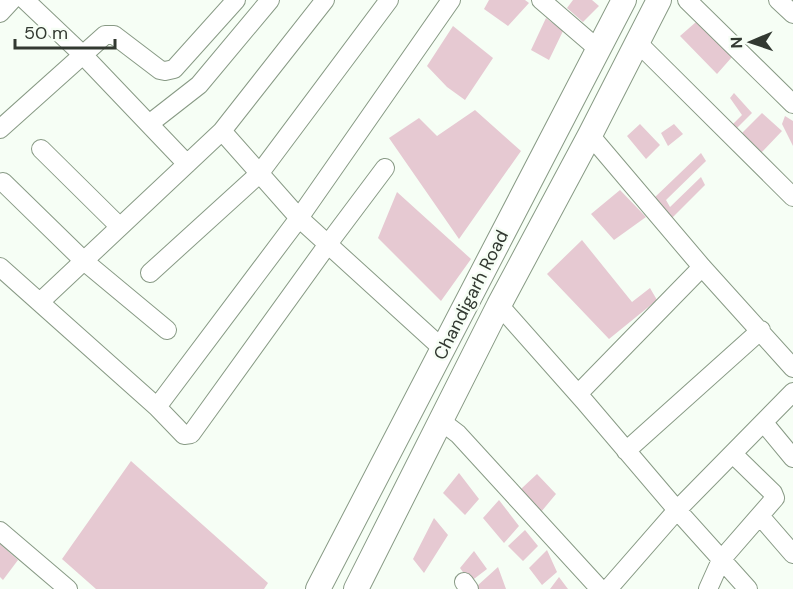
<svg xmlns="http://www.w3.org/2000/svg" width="793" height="589" font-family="'DM Sans',sans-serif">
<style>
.building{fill:#e6c9d2}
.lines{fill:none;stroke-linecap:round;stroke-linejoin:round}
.minor-casing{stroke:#889a85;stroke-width:20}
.major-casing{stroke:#889a85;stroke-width:26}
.minor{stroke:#fff;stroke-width:18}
.major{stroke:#fff;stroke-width:24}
.labels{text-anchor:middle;stroke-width:5;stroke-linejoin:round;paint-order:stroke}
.street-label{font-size:18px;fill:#323931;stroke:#f6fef5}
</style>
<rect width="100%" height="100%" fill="#f6fef5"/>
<path class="building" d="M489 0H525L529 3 508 26 484 9Z
M573 0H592L599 6 583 22 567 8Z
M546 18 563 31 549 60 531 50Z
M696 22 732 57 717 74 680 36Z
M453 26 493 58 465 100 447 87 427 66Z
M734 93 752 113 735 130 731 126 742 115 730 98Z
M475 110 521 151 459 239 389 138 419 118 437 136Z
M762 113 782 131 760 154 740 135Z
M785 116 793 121V146L782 124Z
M640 124 660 145 646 159 627 136Z
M674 124 683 134 668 146 661 133Z
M701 153 706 161 666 200 670 207 701 177 705 185 669 221 653 199Z
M620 190 646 217 614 240 591 214Z
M397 192 471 259 441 301 378 238Z
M582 240 632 302 650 288 657 300 609 339 547 274Z
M131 461 268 583 264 589H96L62 559Z
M459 473 479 499 465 515 443 493Z
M537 474 556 494 541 512 521 489Z
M499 500 519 526 504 543 483 518Z
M434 518 448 535 424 573 413 559Z
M525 530 538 546 523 561 508 546Z
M0 544 18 560 3 580 0 577Z
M547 550 557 572 542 585 529 568Z
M474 551 487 569 470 582 460 568Z
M498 567 506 589H479L477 586Z
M559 577 568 589H550Z"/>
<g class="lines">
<defs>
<path id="minor" d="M25 0 83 55 187 164
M541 0 598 49
M687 0 793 104
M778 0 793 14
M0 13 12 0
M638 43 793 197
M149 124 199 85 270 0
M0 129 105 35H114L160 70 165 71 174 69 236 0
M222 131 299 218 443 349
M590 135 702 267 793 368
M41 149 120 227
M3 182 84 261 167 330
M0 267 157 407 184 435 191 434 328 244 385 168
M150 273 259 174 389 0
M40 302 222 131 325 0
M499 305 585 402 677 510 748 589
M578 394 702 267
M157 407 299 218 451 0
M441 421 458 434 600 589
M764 423 793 458
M626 451 761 330
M760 516 793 554
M0 531 68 589
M464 582 469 589
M608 589 677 510 793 392
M708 589 721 560 775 498 773 493 733 454"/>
<path id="major" d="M318 589 624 0
M356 589 499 305 590 135 659 0"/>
</defs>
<use href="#minor" class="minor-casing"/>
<use href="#major" class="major-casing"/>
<use href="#minor" class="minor"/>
<use href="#major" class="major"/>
</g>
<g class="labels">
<g class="street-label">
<text transform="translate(471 295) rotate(-63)" y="6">Chandigarh Road</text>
</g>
</g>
<g transform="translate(751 42) rotate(268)" stroke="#f6fef5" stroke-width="4.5" paint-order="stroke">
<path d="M0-4.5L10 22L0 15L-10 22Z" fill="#323931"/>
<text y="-9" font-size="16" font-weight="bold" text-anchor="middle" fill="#323931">N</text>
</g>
<path d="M15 39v9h100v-9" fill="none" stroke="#323931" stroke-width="3"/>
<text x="24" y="39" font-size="18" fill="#323931" stroke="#f6fef5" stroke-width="4.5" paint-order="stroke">50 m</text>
</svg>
